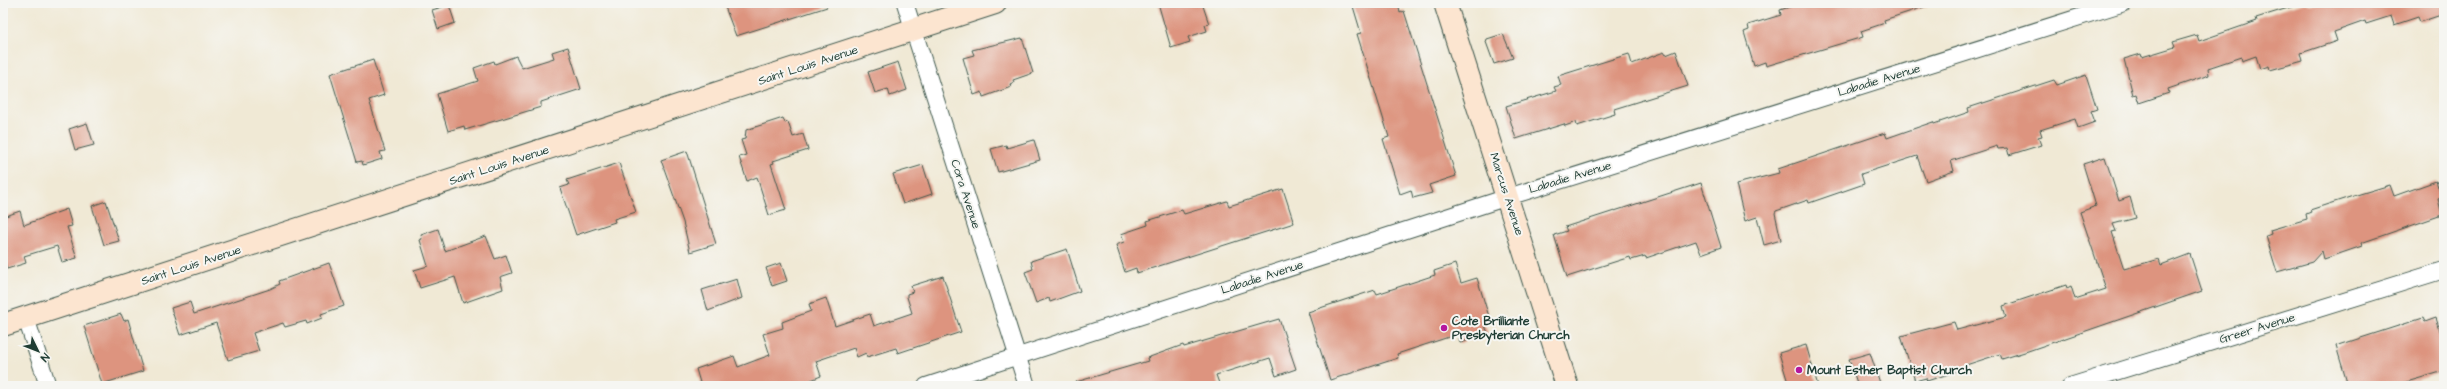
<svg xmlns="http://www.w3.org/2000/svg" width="2447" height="389" font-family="'Architects Daughter',sans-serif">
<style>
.building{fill:#dd947f}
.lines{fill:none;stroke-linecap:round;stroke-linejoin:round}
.street-casing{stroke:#3e574c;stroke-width:18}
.secondary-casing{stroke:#3e574c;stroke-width:24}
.street{stroke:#fff;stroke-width:16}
.secondary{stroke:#fce5d0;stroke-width:22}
.poi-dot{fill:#b5179e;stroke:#f6f6f2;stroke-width:1.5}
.labels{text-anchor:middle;stroke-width:4;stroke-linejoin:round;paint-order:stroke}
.street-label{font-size:12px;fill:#1f3d34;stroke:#f6f6f2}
.poi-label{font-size:12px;font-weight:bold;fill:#1f3d34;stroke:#f6f6f2;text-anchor:start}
</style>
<rect width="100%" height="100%" fill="#f6f6f2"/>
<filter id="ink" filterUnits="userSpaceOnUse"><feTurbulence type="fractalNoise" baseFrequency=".025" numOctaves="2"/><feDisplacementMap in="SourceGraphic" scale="8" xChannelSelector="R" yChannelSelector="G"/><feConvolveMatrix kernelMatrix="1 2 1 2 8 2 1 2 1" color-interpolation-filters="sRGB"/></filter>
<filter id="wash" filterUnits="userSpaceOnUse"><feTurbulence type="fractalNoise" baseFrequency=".012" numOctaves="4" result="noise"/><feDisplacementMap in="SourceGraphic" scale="16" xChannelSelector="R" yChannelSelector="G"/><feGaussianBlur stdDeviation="0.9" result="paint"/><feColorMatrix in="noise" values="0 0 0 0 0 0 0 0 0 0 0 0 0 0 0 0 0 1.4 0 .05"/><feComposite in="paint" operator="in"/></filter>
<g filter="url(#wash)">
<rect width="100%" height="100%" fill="#f0e9d5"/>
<g id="blocks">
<path class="building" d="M737 3H827V7L736 36 725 7Z
M1158 3H1202L1209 24 1205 25 1207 31 1188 37 1190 42 1171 48Z
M1352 3H1398L1400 13 1404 11 1456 176 1429 185 1432 193 1413 198 1411 190 1400 194 1383 139 1389 137 1357 34 1361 33Z
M1802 3H1927V6L1884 20 1885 23 1861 31 1863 37 1766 66 1765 62 1754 66 1744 32 1749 30 1748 25 1781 15 1780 10Z
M2304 3H2444V14L2420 22 2418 17 2394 25 2391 16 2366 24 2365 21 2334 32 2337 41 2301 53 2303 61 2270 70 2269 66 2260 69 2256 56 2242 61 2241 57 2208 68 2209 75 2168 89 2169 93 2139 103 2136 94 2133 95 2124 59 2141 54 2142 57 2175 47 2173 42 2197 35 2199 41 2257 21 2256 18Z
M449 5 455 23 438 29 432 10Z
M1503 34 1513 58 1494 64 1486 42 1487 39Z
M1022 38 1033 73 1013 80 1014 82 1010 84 1011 87 983 97 982 92 974 95 963 58 974 55 972 50Z
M568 47 581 89 541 102V107L465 130 464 126 448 131 437 94 478 81 474 68 494 61 495 64 516 56 522 68 554 58 552 52Z
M1676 51 1688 86 1614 109 1615 114 1577 126 1576 122 1565 126 1564 124 1516 139 1506 106 1556 91 1554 87 1561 85 1558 76 1629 54 1632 64 1664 52 1666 55Z
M373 60 384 95 369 100 385 151 380 152 382 159 363 165 362 161 357 162 330 74Z
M898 62 907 90 890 96 888 89 875 93 868 72Z
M2086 75 2097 109 2091 111 2095 122 2078 128 2075 119 2040 130 2042 136 2038 137 2041 145 2009 155 2007 148 1998 149 1997 146 1951 161 1954 171 1926 181 1917 156 1861 174 1864 184 1809 203 1808 200 1776 211 1775 213 1781 240 1764 245 1757 217 1745 221 1736 184 1779 173 1778 169 1885 133 1887 138 1933 122 1934 124 1969 112 1968 108 2054 80 2057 85Z
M783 118 785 123 788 122 793 137 803 134 808 150 773 161 774 163 771 164 786 210 769 215 757 177 747 181 739 157 746 155 741 140 745 139 746 130Z
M87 123 94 145 75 150 69 129Z
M1034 140 1040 160 998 172 991 149 1006 145 1007 148Z
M687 151 716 244 690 252 683 222 661 160Z
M2105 157 2119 201 2130 197 2136 218 2113 224 2116 231 2112 232 2124 269 2159 259 2161 265 2190 254 2202 291 2028 351 2002 359 2000 354 1966 365 1967 368 1927 381 1926 378 1915 381 1901 336 1954 322 1957 330 2006 317 2003 306 2066 285 2067 288 2071 286 2075 299 2106 289 2080 212 2096 206 2083 164Z
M619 163 636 212 614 219 615 222 576 235 560 188 569 185 567 180Z
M923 165 932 194 903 204 893 174Z
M2436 181 2442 198 2438 199 2442 215 2361 243 2362 246 2324 259 2322 251 2312 262 2277 272 2266 236 2271 234 2270 230 2307 219 2306 214 2311 212 2310 210 2350 197 2390 185 2394 196Z
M1701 183 1721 247 1701 254 1696 241 1646 258 1645 256 1631 260 1630 257 1567 277 1554 235 1567 231 1565 227Z
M1283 189 1294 223 1137 273 1136 268 1125 272 1116 245 1124 242 1121 234 1148 225 1147 221 1182 210 1184 214 1227 201 1229 206Z
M106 201 119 241 104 245 92 206Z
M67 209 72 226 67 227 77 258 62 262 57 246 24 256 26 263 7 269 3 256V217L20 211 24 225Z
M438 229 445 251 486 236 495 259 506 255 512 273 500 277 503 289 463 303 455 277 420 288 414 270 428 266 420 240 422 239 421 235Z
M1067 249 1080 291 1050 302 1049 298 1036 303 1025 272 1033 269 1031 261Z
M329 263 344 306 321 314 322 318 307 324 306 321 285 327 283 323 253 333 259 351 228 360 216 323 180 335 171 308 190 302 194 314 270 289 280 284 279 281Z
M781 263 787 281 772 286 766 268Z
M1455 264 1461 283 1477 278 1490 320 1484 322 1488 334 1460 343 1458 334 1397 354 1398 358 1330 380 1308 312 1375 290 1377 294 1435 275 1434 271Z
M943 276 961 332 898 353 896 348 867 357 866 353 857 357 854 348 816 361 821 376 796 386H701L696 369 734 356 738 367 770 355 763 334 783 328 782 322 811 311 809 304 826 298 835 326 870 314 874 326 912 313 907 297V294L913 292 911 286Z
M737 279 742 298 708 311 702 290Z
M121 314 124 321 128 319 143 371 102 384 84 326Z
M2423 318 2425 322 2436 318 2444 343V371L2393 386H2348L2336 346Z
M1279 319 1296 369 1276 376 1270 358 1216 375 1220 386H1076V382L1148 361 1147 358 1183 345 1184 347Z
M1806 345 1818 386H1789L1779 353Z
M1870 353 1881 386H1858L1849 359Z"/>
</g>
</g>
<g filter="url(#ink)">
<use href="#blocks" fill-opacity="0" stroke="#3e574c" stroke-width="1"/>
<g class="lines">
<defs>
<path id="street" d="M905 3 1027 386
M26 318 48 386
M926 386 1508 197 2124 3
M2070 386 2444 270"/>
<path id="secondary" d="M1445 3 1567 386
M3 325 995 3"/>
</defs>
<use href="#street" class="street-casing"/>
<use href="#secondary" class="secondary-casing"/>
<use href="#street" class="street"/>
<use href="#secondary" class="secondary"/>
</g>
</g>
<g class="poi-dot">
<circle cx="1444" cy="328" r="4"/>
<circle cx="1799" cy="370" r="4"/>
</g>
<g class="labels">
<g class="street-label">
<text transform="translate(808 65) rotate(-18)" y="4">Saint Louis Avenue</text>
<text transform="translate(1879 80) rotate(-17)" y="4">Labadie Avenue</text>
<text transform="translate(499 165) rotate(-18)" y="4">Saint Louis Avenue</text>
<text transform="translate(1570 177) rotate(-17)" y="4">Labadie Avenue</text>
<text transform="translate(966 194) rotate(72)" y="4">Cora Avenue</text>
<text transform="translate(1507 194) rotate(72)" y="4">Marcus Avenue</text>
<text transform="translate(191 265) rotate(-18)" y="4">Saint Louis Avenue</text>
<text transform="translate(1262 277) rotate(-18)" y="4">Labadie Avenue</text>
<text transform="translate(2257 328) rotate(-17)" y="4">Greer Avenue</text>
</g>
<g class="poi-label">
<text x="1452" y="325">Cote Brilliante<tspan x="1452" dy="14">Presbyterian Church</tspan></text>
<text x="1807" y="374">Mount Esther Baptist Church</text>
</g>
</g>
<rect width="2447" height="389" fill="none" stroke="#f6f6f2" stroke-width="16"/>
<g transform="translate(38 351) rotate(133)" stroke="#f6f6f2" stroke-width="3" paint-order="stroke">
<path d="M0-3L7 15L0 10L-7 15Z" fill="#1f3d34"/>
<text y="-6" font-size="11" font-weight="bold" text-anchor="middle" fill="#1f3d34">N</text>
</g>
</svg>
